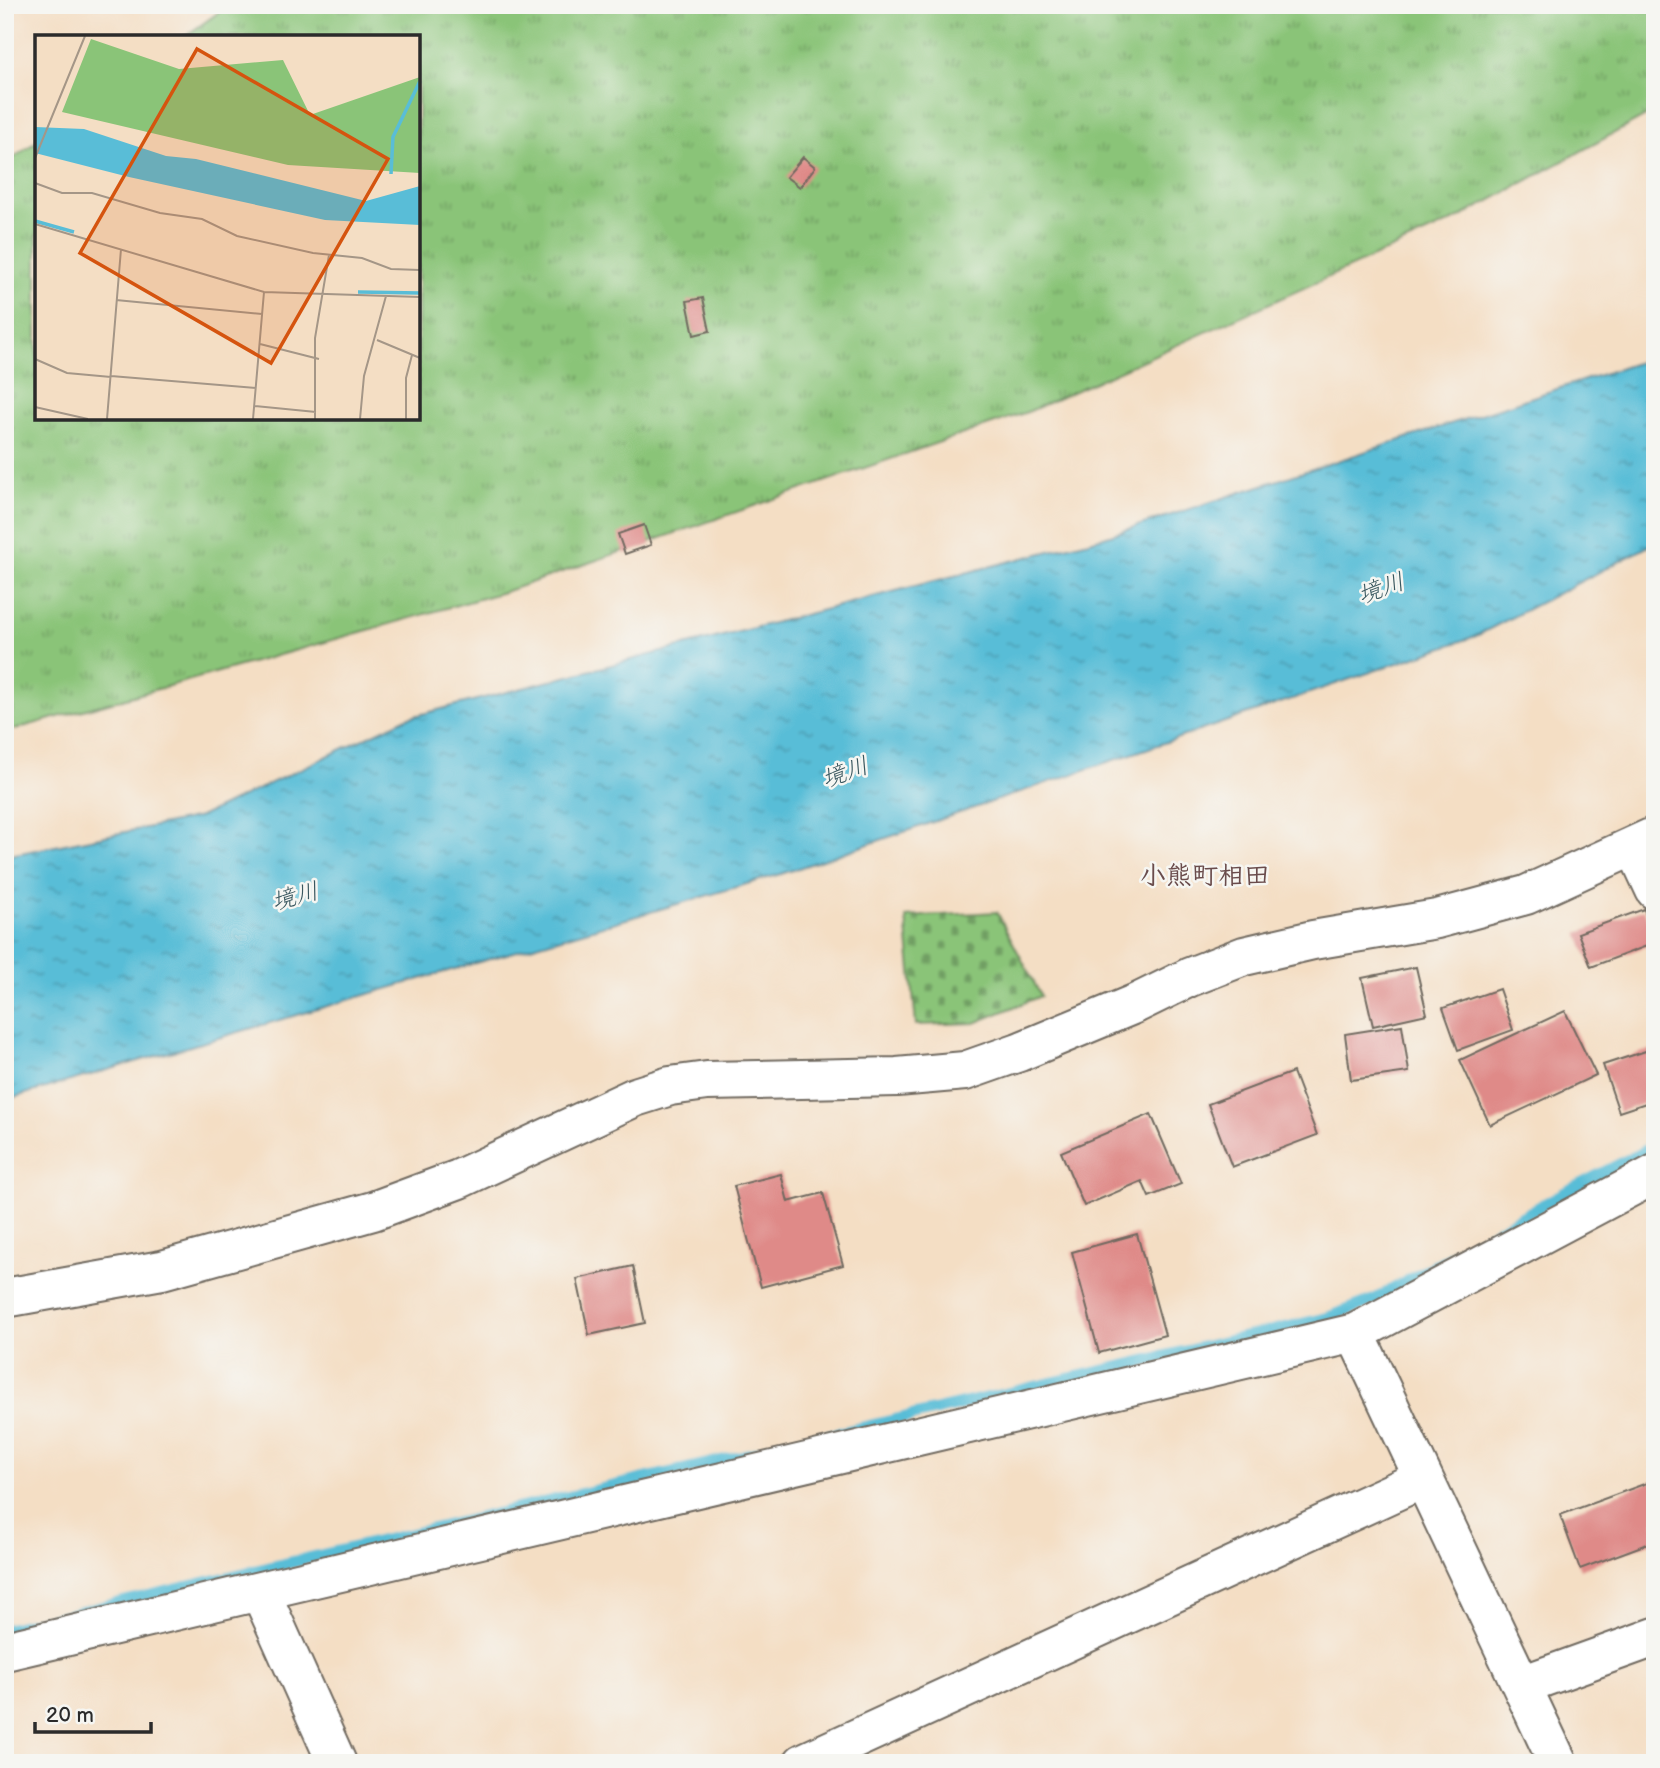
<svg xmlns="http://www.w3.org/2000/svg" width="1660" height="1768" font-family="'Balsamiq Sans','Klee One',sans-serif">
<style>
.grass{fill:url(#grass-tufts);stroke:#5a7852;stroke-width:2}
.cemetery{fill:url(#cemetery-stones);stroke:#5a7852;stroke-width:2}
.water{fill:url(#water-ripples);stroke:#427481;stroke-width:2}
.lines{fill:none;stroke-linecap:round;stroke-linejoin:round}
.stream{stroke:#59bdd7;stroke-width:12}
.building{fill:#df8a88}
.minor-casing{stroke:#716a61;stroke-width:42}
.minor{stroke:#fff;stroke-width:38}
.labels{text-anchor:middle;stroke-width:5;stroke-linejoin:round;paint-order:stroke}
.water-label{font-size:24px;font-style:italic;fill:#39575f;stroke:#f6f6f2}
.quarter-label{font-size:26px;font-weight:bold;fill:#6a4c4c;stroke:#f6f6f2}
.inset-river{fill:none;stroke:#59bdd7;stroke-width:3.5}
.inset-road{fill:none;stroke:#a49687;stroke-width:2}
.view{fill:#d5540f;fill-opacity:0.15;stroke:#d5540f;stroke-width:3.5}
.inset-edge{fill:none;stroke:#2b2b2b;stroke-width:3.5}
</style>
<defs>
<pattern id="grass-tufts" width="24" height="20" patternUnits="userSpaceOnUse" patternTransform="scale(1.75)"><rect width="24" height="20" fill="#8ac478"/><path d="M3 7l-1-3M5 7V3M7 7l1-3M15 17l-1-3M17 17v-4M19 17l1-3" fill="none" stroke="#719f63"/></pattern>
<pattern id="cemetery-stones" width="16" height="16" patternUnits="userSpaceOnUse" patternTransform="scale(1.75)"><rect width="16" height="16" fill="#8ac478"/><path d="M2 7V4a2 2 0 0 1 4 0v3zM10 15v-3a2 2 0 0 1 4 0v3z" fill="#719f63"/></pattern>
<pattern id="water-ripples" width="26" height="14" patternUnits="userSpaceOnUse" patternTransform="scale(1.75)"><rect width="26" height="14" fill="#59bdd7"/><path d="M2 4q2-2 4 0t4 0M15 11q2-2 4 0t4 0" fill="none" stroke="#4a9aaf"/></pattern>
</defs>
<rect width="100%" height="100%" fill="#f6f6f2"/>
<filter id="ink" filterUnits="userSpaceOnUse"><feTurbulence type="fractalNoise" baseFrequency=".0143" numOctaves="2"/><feDisplacementMap in="SourceGraphic" scale="14" xChannelSelector="R" yChannelSelector="G"/><feConvolveMatrix kernelMatrix="1 2 1 2 8 2 1 2 1" color-interpolation-filters="sRGB"/></filter>
<filter id="wash" filterUnits="userSpaceOnUse"><feTurbulence type="fractalNoise" baseFrequency=".00686" numOctaves="4" result="noise"/><feDisplacementMap in="SourceGraphic" scale="28" xChannelSelector="R" yChannelSelector="G"/><feGaussianBlur stdDeviation="1.57" result="paint"/><feColorMatrix in="noise" values="0 0 0 0 0 0 0 0 0 0 0 0 0 0 0 0 0 1.4 0 .05"/><feComposite in="paint" operator="in"/></filter>
<g filter="url(#wash)">
<rect width="100%" height="100%" fill="#f4dec4"/>
<path class="grass" d="M229 5H1655V111L1453 221 1030 411 507 591 5 732V164L37 141V418H418V37H184Z"/>
<path class="cemetery" d="M997 912 1041 996 975 1023 916 1025 906 917Z"/>
<path class="water" d="M1655 357V543L1476 636 781 874 5 1100V856L200 817 407 718 1104 537Z"/>
<g class="lines">
<path class="stream" d="M5 1630 1327 1318 1376 1299 1566 1192 1655 1146"/>
</g>
<g id="blocks">
<path class="building" d="M803 157 815 167 800 187 786 177Z
M703 298 710 331 694 335 687 301Z
M644 525 651 545 625 554 618 534Z
M1644 909 1655 943 1591 967 1578 933Z
M1416 967 1427 1014 1373 1026 1362 978Z
M1499 989 1513 1030 1458 1050 1443 1008Z
M1565 1011 1596 1075 1490 1125 1460 1060Z
M1402 1025 1409 1072 1351 1080 1345 1034Z
M1655 1048V1100L1619 1112 1603 1065Z
M1293 1072 1317 1135 1232 1167 1208 1104Z
M1151 1114 1181 1184 1149 1197 1142 1181 1084 1206 1061 1152Z
M781 1174 788 1202 823 1193 843 1265 761 1287 734 1186Z
M1137 1234 1165 1335 1099 1353 1072 1252Z
M633 1266 645 1323 589 1335 577 1279Z
M1655 1480V1541L1580 1569 1560 1515Z"/>
</g>
</g>
<g filter="url(#ink)">
<use href="#blocks" fill-opacity="0" stroke="#716a61" stroke-width="2"/>
<g class="lines">
<defs>
<path id="minor" d="M1635 847 1655 890
M5 1298 162 1270 373 1211 459 1179 635 1097 670 1086 707 1081 897 1077 965 1071 1019 1052 1137 1003 1190 977 1244 956 1313 940 1437 919 1526 895 1655 836
M1355 1333 1558 1763
M260 1591 337 1763
M5 1651 1355 1333 1655 1174
M1522 1685 1655 1637
M803 1763 1422 1479"/>
</defs>
<use href="#minor" class="minor-casing"/>
<use href="#minor" class="minor"/>
</g>
</g>
<g class="labels">
<g class="water-label">
<text transform="translate(1381 588) rotate(-19)" y="8">境川</text>
<text transform="translate(845 772) rotate(-19)" y="8">境川</text>
<text transform="translate(295 896) rotate(-15)" y="8">境川</text>
</g>
<g class="quarter-label">
<text x="1205" y="884">小熊町相田</text>
</g>
</g>
<g transform="translate(35 35)">
<rect width="385" height="385" fill="#f4dec4"/>
<path d="M56 4 144 34 248 25 275 80 385 42V138L253 130 27 77Z" fill="#8ac478"/>
<path d="M0 92 49 94 131 121 161 124 331 166 385 151V190L290 185 94 142 0 118Z" fill="#59bdd7"/>
<path class="inset-river" d="M356 139 358 102 385 46M0 186 39 197M323 257 385 258"/>
<path class="inset-road" d="M0 123 50 1M0 148 27 158H57L125 178 167 184 202 201 278 218 327 223 356 234 385 235M0 189 229 257 385 262M81 265 227 279M342 305 385 323M225 309 284 324M0 324 32 338 76 342M76 341 221 353M220 371 281 377M0 372 53 384M72 384 86 214M218 384 229 257M280 384V303L294 220M325 384 329 341 351 261M371 384V343L377 320"/>
<path class="view" d="M162 14 353 124 236 328 45 218Z"/>
<rect width="385" height="385" class="inset-edge"/>
</g>
<rect width="1660" height="1768" fill="none" stroke="#f6f6f2" stroke-width="28"/>
<path d="M35 1722v10h116v-10" fill="none" stroke="#2b2b2b" stroke-width="3.5"/>
<text x="46" y="1722" font-size="21" fill="#2b2b2b" stroke="#f6f6f2" stroke-width="5" paint-order="stroke">20 m</text>
</svg>
